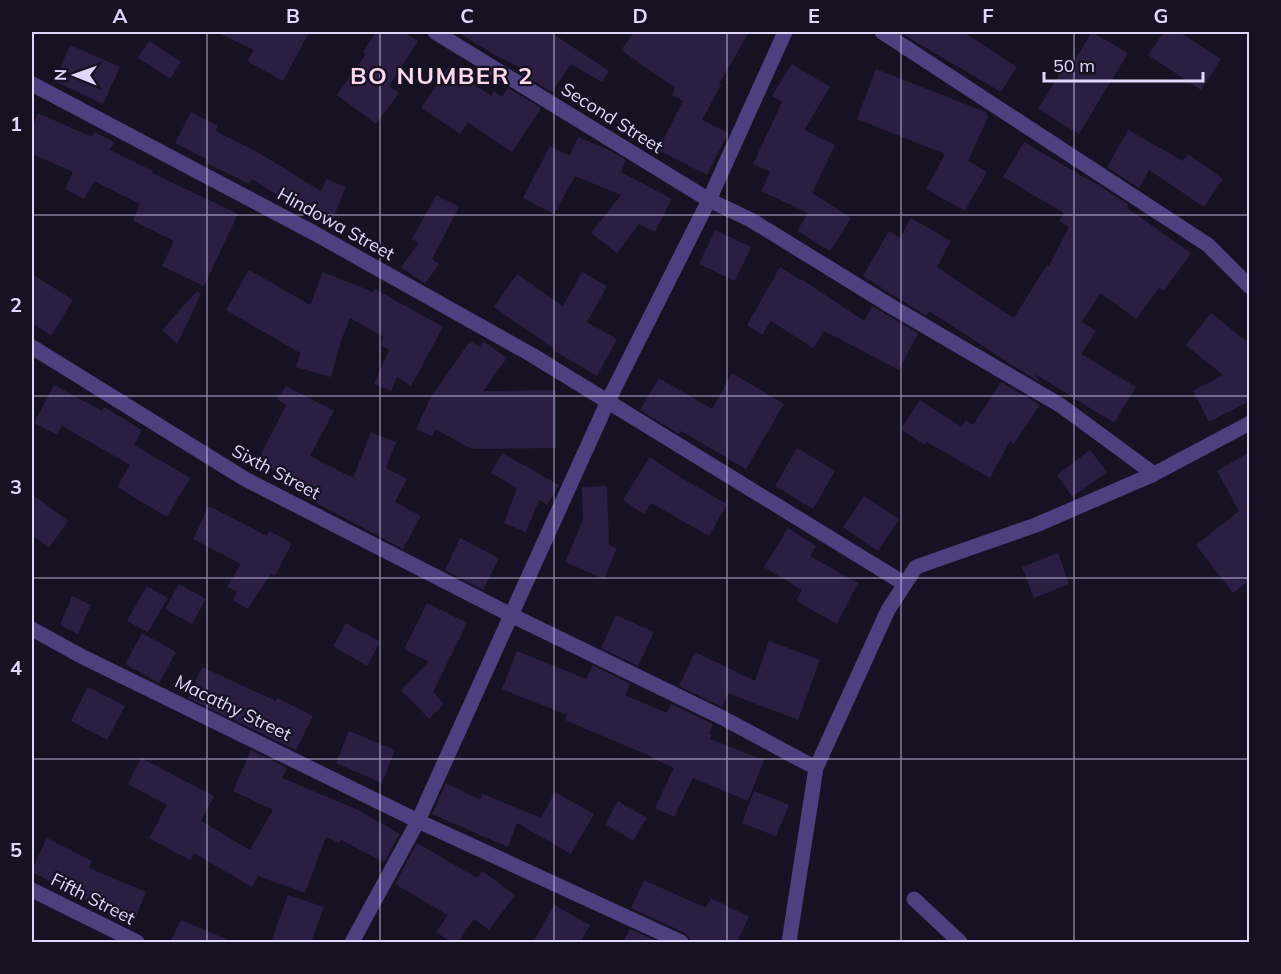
<svg xmlns="http://www.w3.org/2000/svg" width="1281" height="974" font-family="Mulish,sans-serif">
<style>
.building{fill:#2c1e43}
.lines{fill:none;stroke-linecap:round;stroke-linejoin:round}
.minor{stroke:#4c407f;stroke-width:15}
.grid{fill:none;stroke:#e1d7fc;stroke-width:1.5;stroke-opacity:0.55}
.labels{text-anchor:middle;stroke-width:4.5;stroke-linejoin:round;paint-order:stroke}
.street-label{font-size:18px;fill:#e1d7fc;stroke:#171124}
.district-label{font-size:24px;font-weight:bold;letter-spacing:1.5px;fill:#fcd9ea;stroke:#171124}
.neatline{fill:none;stroke:#e1d7fc;stroke-width:2}
.grid-label{font-size:20px;text-anchor:middle;font-weight:bold;fill:#e1d7fc}
</style>
<rect width="100%" height="100%" fill="#171124"/>
<path class="building" d="M216 32H309L283 81 247 61 254 50Z
M376 32H404L418 41 389 86 399 93 376 124 337 95 366 54 363 52Z
M457 32H550L609 71 602 82 571 64 552 92 519 72 521 68 497 56Z
M634 32H749L719 84 721 85 702 120 728 133 707 175 658 150 683 101 672 95 675 88 621 50Z
M899 32H963L1017 67 1001 92Z
M1092 32 1128 53 1079 134 1038 109 1064 67 1069 69Z
M1164 32H1179L1221 59 1201 90 1148 55Z
M149 41 181 62 170 79 138 58Z
M70 45 120 67 103 104 54 81Z
M792 64 830 87 804 130 835 145 812 193 851 218 830 251 797 231 808 213 761 191 770 172 753 164 782 102 772 96Z
M448 67 491 96 494 91 502 97 508 88 541 108 512 152 468 122 460 134 421 108Z
M876 69 988 113 986 115 988 117 968 161 987 172 965 211 926 189 945 154 857 119Z
M191 112 218 126 215 131 259 153 321 191 326 179 346 187 333 218 292 201 290 203 252 179 249 184 204 162 206 159 175 143Z
M38 113 92 137 94 132 114 142 110 150 153 171 152 173 238 214 204 286 162 266 174 241 133 221 140 204 94 181 84 199 65 189 73 172 32 154V128Z
M1128 130 1183 161 1188 154 1223 179 1204 207 1149 170 1139 188 1107 167Z
M578 137 609 150 626 160 621 172 672 199 655 232 639 224 617 253 591 233 621 195 575 176 554 214 523 198 550 146 570 156Z
M1024 142 1085 178 1097 184 1129 205 1127 208 1191 253 1164 291 1159 288 1136 319 1100 293 1082 322 1096 331 1081 354 1136 387 1114 423 1035 374 1041 383 1012 365 929 311 927 316 881 288V287L863 276 889 231 900 238 911 218 951 241 937 267 1014 318 1047 265 1049 266 1069 227 1059 221 1064 213 1003 177Z
M436 195 459 207 432 259 439 264 425 284 401 267 419 243 412 239Z
M715 230 751 247 735 281 699 264Z
M780 267 800 280 801 279 864 321 872 306 918 333 899 370 824 331 813 348 771 321 762 335 747 325Z
M249 270 310 305 323 272 373 292 375 289 443 327 411 386 397 377 391 391 374 384 389 350 380 345 384 337 350 318 341 341 331 377 296 367 300 353 226 310Z
M582 272 607 286 587 322 617 339 597 376 553 350 554 349 494 307 517 274 563 306Z
M32 274 73 300 51 336 32 323Z
M197 291 201 294 177 344 162 330Z
M1211 313 1250 344V401L1209 422 1193 391 1223 375 1186 345Z
M470 341 480 347 483 341 507 358 483 391 556 390V448L472 449 435 429 432 436 416 429 430 399Z
M732 373 784 404 746 469 681 431 679 434 640 410 659 378 712 409Z
M1001 382 1040 405 1014 444 1010 441 990 478 927 442 925 445 901 429 920 400 962 427 966 420 973 425Z
M54 385 102 411 104 407 142 430 134 445 190 478 167 517 117 487 130 465 62 426 57 435 34 423Z
M286 386 334 411 310 456 353 478 371 432 396 442 386 468 407 479 395 502 421 516 403 549 307 498 311 490 257 462 286 405 277 399Z
M797 448 835 471 813 509 775 486Z
M1090 450 1107 472 1072 497 1057 475Z
M1250 452V580L1233 593 1196 545 1239 511 1217 471Z
M502 453 559 485 547 505 539 500 526 532 504 523 517 488 491 473Z
M650 457 685 480 727 504 709 536 651 503 644 514 623 500Z
M607 486 609 545 617 548 604 579 565 562 583 520 582 487Z
M32 494 68 521 49 548 32 535Z
M864 496 899 519 878 551 843 527Z
M209 506 267 536 269 531 292 543 275 576 271 574 248 609 233 600 237 591 227 587 241 564 193 539Z
M788 528 816 546 810 556 858 583 837 624 796 601 802 590 764 567Z
M460 538 499 558 483 590 445 570Z
M1058 553 1069 584 1034 598 1022 567Z
M179 584 206 599 192 624 165 609Z
M147 586 168 598 148 632 127 621Z
M72 596 91 605 78 634 60 625Z
M427 603 467 623 433 692 444 704 429 719 401 690 429 662 404 649Z
M616 615 654 632 638 666 601 648Z
M346 623 380 642 367 666 333 646Z
M142 633 176 652 159 683 125 664Z
M769 641 820 660 798 720 728 693 722 707 679 686 695 652 755 681Z
M517 651 586 679 593 665 630 684 625 695 667 713 671 704 713 724 709 734 712 735 710 739 764 760 748 801 693 778 674 817 655 808 674 768 652 758V757L565 720 567 715 502 689Z
M202 667 276 701 277 698 313 716 296 750 188 698Z
M88 687 125 706 107 740 71 721Z
M349 731 395 750 382 783 336 763Z
M251 750 287 768 282 778 356 809 400 834 384 862 341 840 339 843 326 837 305 893 258 876 252 887 194 853 190 860 149 838 167 805 128 784 141 758 214 796 201 821 250 850 273 810 233 791Z
M446 783 480 800 483 794 541 818 555 792 594 814 571 854 517 823 508 847 432 814Z
M754 791 789 805 776 836 742 823Z
M618 801 647 818 633 841 605 824Z
M47 838 92 861 89 868 146 892 134 921 105 910 32 872V869Z
M417 843 477 878 482 871 515 895 489 930 474 919 458 942H451L436 932 448 915 395 884Z
M644 880 706 908 711 898 749 917 737 942H691L689 937 685 933 631 908Z
M288 895 324 907 311 942H271Z
M554 905 590 925 580 942H533Z
M181 920 233 942H170Z
M630 929 659 942H623Z"/>
<g class="lines">
<path class="minor" d="M435 32 709 200 751 220 894 308 1060 405 1154 474
M882 32 1208 245 1250 287
M32 84 314 233 532 355 905 584
M32 347 245 479 511 615 721 717 816 768
M32 629 81 656 418 821 681 942
M32 890 137 942
M914 899 960 942
M352 942 418 821 608 401 709 200 785 32
M789 942 816 768 888 610 916 567 1036 525 1154 474 1250 423"/>
</g>
<path class="grid" d="M207 32V942M380 32V942M554 32V942M727 32V942M901 32V942M1074 32V942M32 215H1250M32 396H1250M32 578H1250M32 759H1250"/>
<g class="labels">
<g class="street-label">
<text transform="translate(612 118) rotate(32)" y="6">Second Street</text>
<text transform="translate(336 224) rotate(29)" y="6">Hindowa Street</text>
<text transform="translate(276 472) rotate(28)" y="6">Sixth Street</text>
<text transform="translate(233 708) rotate(26)" y="6">Macathy Street</text>
<text transform="translate(93 899) rotate(27)" y="6">Fifth Street</text>
</g>
<g class="district-label">
<text x="442" y="84">BO NUMBER 2</text>
</g>
</g>
<rect width="1281" height="974" fill="none" stroke="#171124" stroke-width="66"/>
<g transform="translate(75 75) rotate(271)" stroke="#171124" stroke-width="4.5" paint-order="stroke">
<path d="M0-4.5L10 22L0 15L-10 22Z" fill="#e1d7fc"/>
<text y="-9" font-size="16" font-weight="bold" text-anchor="middle" fill="#e1d7fc">N</text>
</g>
<path d="M1044 72v9h159v-9" fill="none" stroke="#e1d7fc" stroke-width="3"/>
<text x="1053" y="72" font-size="18" fill="#e1d7fc" stroke="#171124" stroke-width="4.5" paint-order="stroke">50 m</text>
<rect x="33" y="33" width="1215" height="908" class="neatline"/>
<g class="grid-label">
<text x="120" y="23">A</text>
<text x="293" y="23">B</text>
<text x="467" y="23">C</text>
<text x="640" y="23">D</text>
<text x="814" y="23">E</text>
<text x="988" y="23">F</text>
<text x="1161" y="23">G</text>
<text x="16" y="131">1</text>
<text x="16" y="312">2</text>
<text x="16" y="494">3</text>
<text x="16" y="675">4</text>
<text x="16" y="857">5</text>
</g>
</svg>
